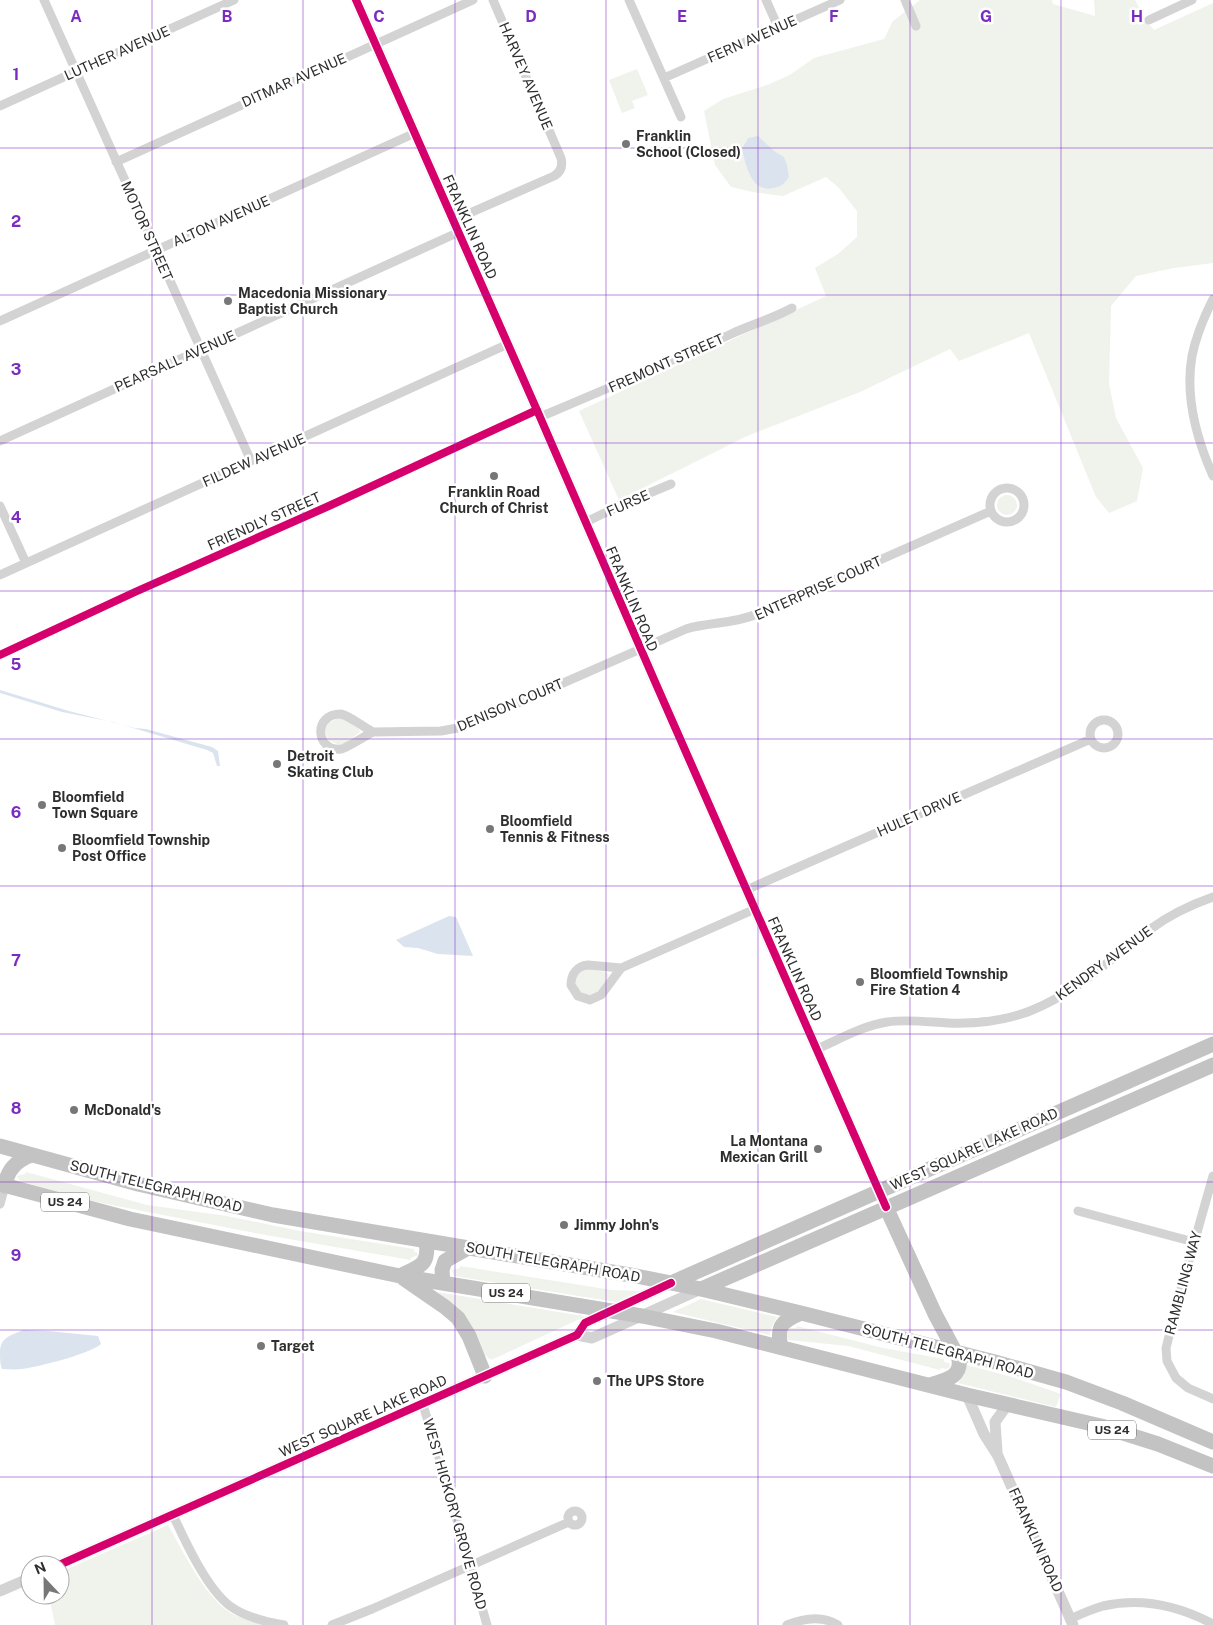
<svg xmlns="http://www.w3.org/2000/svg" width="1213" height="1625" font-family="'Public Sans',sans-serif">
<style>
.green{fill:#eff3ec}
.water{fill:#dbe4ee}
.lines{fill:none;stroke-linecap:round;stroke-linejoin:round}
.minor{stroke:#d3d3d3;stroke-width:9}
.tertiary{stroke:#d3d3d3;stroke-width:11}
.trunk{stroke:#c3c3c3;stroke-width:15}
.cycleway-casing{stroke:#fff;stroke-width:11}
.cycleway{stroke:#d6006c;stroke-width:8}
.grid{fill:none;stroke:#7b2cbf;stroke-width:1;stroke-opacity:0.55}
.poi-dot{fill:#777;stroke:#fff;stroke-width:2}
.labels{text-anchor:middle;stroke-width:5;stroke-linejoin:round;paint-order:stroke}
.shield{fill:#fff;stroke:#6d6d6d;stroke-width:1}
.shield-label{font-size:12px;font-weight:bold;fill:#2e2e2e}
.street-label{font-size:14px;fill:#2e2e2e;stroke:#fff}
.poi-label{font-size:14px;font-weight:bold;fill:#2e2e2e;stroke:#fff;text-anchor:start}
.grid-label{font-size:16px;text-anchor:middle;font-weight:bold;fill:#7b2cbf;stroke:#fff;stroke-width:5;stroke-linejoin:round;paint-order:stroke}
</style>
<rect width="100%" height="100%" fill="#fff"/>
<path class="green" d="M920 0H1052L1053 4 1095 16 1094 0H1135L1147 22 1154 30 1213 3V263L1174 268 1136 276 1111 306 1109 384 1116 418 1143 468 1137 501 1109 513 1096 497 1029 333 959 361 950 349 860 392 747 436 619 500 579 411 826 296 815 268 838 254 857 237V211L838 187 826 177 783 196 753 192 731 187 715 165 704 111 723 99 767 85 790 75 814 58 884 39 893 21Z
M637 69 648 95 632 101 635 108 622 113 609 80Z
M997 505a10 10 0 1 1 20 0a10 10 0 1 1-20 0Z
M339 718 346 720 359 729 360 732 346 743 339 745 328 740 325 730 328 723Z
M590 969 606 972 609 975C606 980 602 988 598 992 581 1006 562 973 590 969Z
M26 1172 147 1205 227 1216 300 1231 414 1249V1251L417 1253 418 1255 411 1258 410 1260 405 1259 260 1234 107 1204 71 1196 20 1181 17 1176 25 1174Z
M460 1266 612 1290 640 1291 616 1302 454 1276 452 1270 460 1268Z
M437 1292 583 1316 584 1317 491 1360 490 1358 488 1359 487 1356H485L471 1325 463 1313Z
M701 1299 777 1317 772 1326 770 1334 769 1335 673 1312Z
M797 1326 883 1348 944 1359V1362L949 1363 950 1366 947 1369 941 1368 940 1370 848 1346 789 1340 786 1335V1331L790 1328H796Z
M967 1365 1012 1377 1061 1394 1056 1407 958 1383 964 1375Z
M168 1525C183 1551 208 1605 237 1616 247 1620 259 1622 270 1625H55L49 1595H60V1572Z"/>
<path class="water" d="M758 136 774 151 784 157 787 165 789 177C784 184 782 186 773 188 751 193 746 165 742 149L748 138Z
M0 690 69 711 135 728 146 729 212 747 218 751 220 766H217L213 753 207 750 113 722 62 712 0 693Z
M449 916 456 917 473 956 438 954 418 948 404 947 396 940Z
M23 1330 48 1331 98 1336 101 1344C90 1354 38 1367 22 1369 16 1370 9 1369 2 1369 0 1364 0 1359 0 1353 0 1337 10 1336 23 1330Z"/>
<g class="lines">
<path class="minor" d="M44 0 251 461
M629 0 681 117
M766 0 778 27
M905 0 916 26
M1149 20 1192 0
M664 78 840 0
M0 106 234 0
M116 162 473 0
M454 220 554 176C561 172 563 166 561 158L493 0
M1213 299C1204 317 1196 336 1192 356 1185 396 1197 440 1213 476
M0 321 415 133
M540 417C604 390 667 363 729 335 750 325 772 319 792 308
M0 441 459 232
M990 505a17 17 0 1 1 34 0a17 17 0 1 1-34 0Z
M0 506 26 563
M586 522 621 505 671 484
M0 575 508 344
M0 655 135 592 331 505 537 410
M341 714C350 716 363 727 373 732 366 735 347 748 341 749 316 752 312 714 341 714Z
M1090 734a14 14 0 1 1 28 0a14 14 0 1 1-28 0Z
M373 732 441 731 463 727 686 629C709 622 734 624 757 614L991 511
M746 890 1091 739
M588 965 621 968 601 995 590 1000 578 996 571 985C571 974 577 966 588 965Z
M621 968 755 909
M817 1049C840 1039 862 1026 887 1022 907 1019 928 1022 948 1023 976 1024 1004 1021 1030 1011 1078 992 1108 960 1149 930 1168 916 1190 905 1213 897
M1213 1176 1181 1289 1166 1348 1167 1361 1176 1378 1188 1388 1213 1399
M0 1204 5 1186
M1078 1211 1194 1242
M422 1402 434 1440 487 1625
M568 1518a7 7 0 1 1 14 0a7 7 0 1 1-14 0Z
M173 1515C185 1541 207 1589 230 1606 245 1617 266 1622 284 1625
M1070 1619C1081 1614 1092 1609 1103 1606 1142 1597 1179 1606 1213 1624
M332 1625 372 1609 569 1522
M787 1625C804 1618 822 1615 838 1625"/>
<path class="tertiary" d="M356 0 540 417 656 684 886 1207
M577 1335 592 1338 701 1289
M967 1395 984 1434 998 1456 1073 1625
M997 1452 995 1422 1008 1404
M59 1565 577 1335 585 1323 671 1283
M0 1591 30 1578"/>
<path class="trunk" d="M0 1146 138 1184 273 1215 636 1276 701 1289 801 1313 995 1362 1066 1382 1122 1403 1213 1442
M0 1184 130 1219 400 1276 642 1316 716 1331 967 1395 1101 1426 1158 1444 1213 1466
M5 1186C7 1170 17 1160 32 1155
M886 1207 935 1314 959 1359C962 1378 944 1380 930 1385
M400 1276C419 1266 430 1266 426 1241
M403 1278 445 1307 458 1318 469 1336 485 1376
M443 1283 442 1270 445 1261 468 1248
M671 1283 1213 1044
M701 1289 1213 1065
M781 1347C776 1326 782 1321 801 1313"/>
<defs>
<path id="cycleway" d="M356 0 540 417 656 684 886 1207
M0 655 135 592 331 505 537 410
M59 1565 577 1335 585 1323 671 1283"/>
</defs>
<use href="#cycleway" class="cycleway-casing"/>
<use href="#cycleway" class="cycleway"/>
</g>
<path class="grid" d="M152 0V1625M303 0V1625M455 0V1625M606 0V1625M758 0V1625M910 0V1625M1061 0V1625M0 148H1213M0 295H1213M0 443H1213M0 591H1213M0 739H1213M0 886H1213M0 1034H1213M0 1182H1213M0 1330H1213M0 1477H1213"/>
<g class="poi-dot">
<circle cx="626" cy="144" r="5"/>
<circle cx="228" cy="301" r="5"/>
<circle cx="494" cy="476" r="5"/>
<circle cx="277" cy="764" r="5"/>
<circle cx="42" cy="805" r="5"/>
<circle cx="490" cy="829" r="5"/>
<circle cx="62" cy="848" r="5"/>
<circle cx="860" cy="982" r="5"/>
<circle cx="74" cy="1110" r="5"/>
<circle cx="818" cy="1149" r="5"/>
<circle cx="564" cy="1225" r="5"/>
<circle cx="261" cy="1346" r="5"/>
<circle cx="597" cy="1381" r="5"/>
</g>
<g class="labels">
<g class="shield">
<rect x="41" y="1192.5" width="48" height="19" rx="4"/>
<rect x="482" y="1283.5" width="48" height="19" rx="4"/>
<rect x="1088" y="1420.5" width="48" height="19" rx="4"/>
</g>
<g class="shield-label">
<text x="65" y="1206">US 24</text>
<text x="506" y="1297">US 24</text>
<text x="1112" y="1434">US 24</text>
</g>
<g class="street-label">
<text transform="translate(752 39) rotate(-24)" y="5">FERN AVENUE</text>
<text transform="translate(117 53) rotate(-24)" y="5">LUTHER AVENUE</text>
<text transform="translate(526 76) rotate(67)" y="5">HARVEY AVENUE</text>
<text transform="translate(294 80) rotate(-24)" y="5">DITMAR AVENUE</text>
<text transform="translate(221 221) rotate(-24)" y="5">ALTON AVENUE</text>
<text transform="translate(470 227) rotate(66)" y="5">FRANKLIN ROAD</text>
<text transform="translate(147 231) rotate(66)" y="5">MOTOR STREET</text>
<text transform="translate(175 361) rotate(-24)" y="5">PEARSALL AVENUE</text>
<text transform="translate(666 363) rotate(-24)" y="5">FREMONT STREET</text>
<text transform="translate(254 460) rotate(-24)" y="5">FILDEW AVENUE</text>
<text transform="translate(628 503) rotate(-24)" y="5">FURSE</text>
<text transform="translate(264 521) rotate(-24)" y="5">FRIENDLY STREET</text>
<text transform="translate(818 588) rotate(-24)" y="5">ENTERPRISE COURT</text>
<text transform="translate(632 599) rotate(67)" y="5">FRANKLIN ROAD</text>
<text transform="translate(510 705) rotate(-23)" y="5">DENISON COURT</text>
<text transform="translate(919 814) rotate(-24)" y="5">HULET DRIVE</text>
<text transform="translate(1104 963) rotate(-36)" y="5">KENDRY AVENUE</text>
<text transform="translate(795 969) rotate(66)" y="5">FRANKLIN ROAD</text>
<text transform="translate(974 1149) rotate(-24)" y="5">WEST SQUARE LAKE ROAD</text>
<text transform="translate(156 1186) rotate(14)" y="5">SOUTH TELEGRAPH ROAD</text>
<text transform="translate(553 1262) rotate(10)" y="5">SOUTH TELEGRAPH ROAD</text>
<text transform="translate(1183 1283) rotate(-75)" y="5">RAMBLING WAY</text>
<text transform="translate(948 1351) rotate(15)" y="5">SOUTH TELEGRAPH ROAD</text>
<text transform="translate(363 1416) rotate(-24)" y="5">WEST SQUARE LAKE ROAD</text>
<text transform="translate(455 1514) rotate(74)" y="5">WEST HICKORY GROVE ROAD</text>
<text transform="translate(1036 1540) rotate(66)" y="5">FRANKLIN ROAD</text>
</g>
<g class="poi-label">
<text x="636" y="141">Franklin<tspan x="636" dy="16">School (Closed)</tspan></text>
<text x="238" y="298">Macedonia Missionary<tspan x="238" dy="16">Baptist Church</tspan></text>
<text x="494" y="497" text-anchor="middle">Franklin Road<tspan x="494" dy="16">Church of Christ</tspan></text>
<text x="287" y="761">Detroit<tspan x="287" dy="16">Skating Club</tspan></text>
<text x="52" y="802">Bloomfield<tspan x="52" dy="16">Town Square</tspan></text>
<text x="500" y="826">Bloomfield<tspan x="500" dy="16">Tennis &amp; Fitness</tspan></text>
<text x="72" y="845">Bloomfield Township<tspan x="72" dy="16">Post Office</tspan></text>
<text x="870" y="979">Bloomfield Township<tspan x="870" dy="16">Fire Station 4</tspan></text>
<text x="84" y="1115">McDonald's</text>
<text x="808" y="1146" text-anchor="end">La Montana<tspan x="808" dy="16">Mexican Grill</tspan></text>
<text x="574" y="1230">Jimmy John's</text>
<text x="271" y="1351">Target</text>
<text x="607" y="1386">The UPS Store</text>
</g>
</g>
<g class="grid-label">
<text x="76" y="22">A</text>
<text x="227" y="22">B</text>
<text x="379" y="22">C</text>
<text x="531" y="22">D</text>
<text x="682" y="22">E</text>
<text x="834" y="22">F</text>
<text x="986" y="22">G</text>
<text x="1137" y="22">H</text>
<text x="16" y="80">1</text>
<text x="16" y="227">2</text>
<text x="16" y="375">3</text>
<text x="16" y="523">4</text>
<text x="16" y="670">5</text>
<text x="16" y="818">6</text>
<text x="16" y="966">7</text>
<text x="16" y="1114">8</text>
<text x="16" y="1261">9</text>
</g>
<g transform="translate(45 1580) rotate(338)"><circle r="24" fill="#ffffff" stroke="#ababab"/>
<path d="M0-4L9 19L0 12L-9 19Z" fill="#777777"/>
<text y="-8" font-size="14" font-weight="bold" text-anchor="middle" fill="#2e2e2e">N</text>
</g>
</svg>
